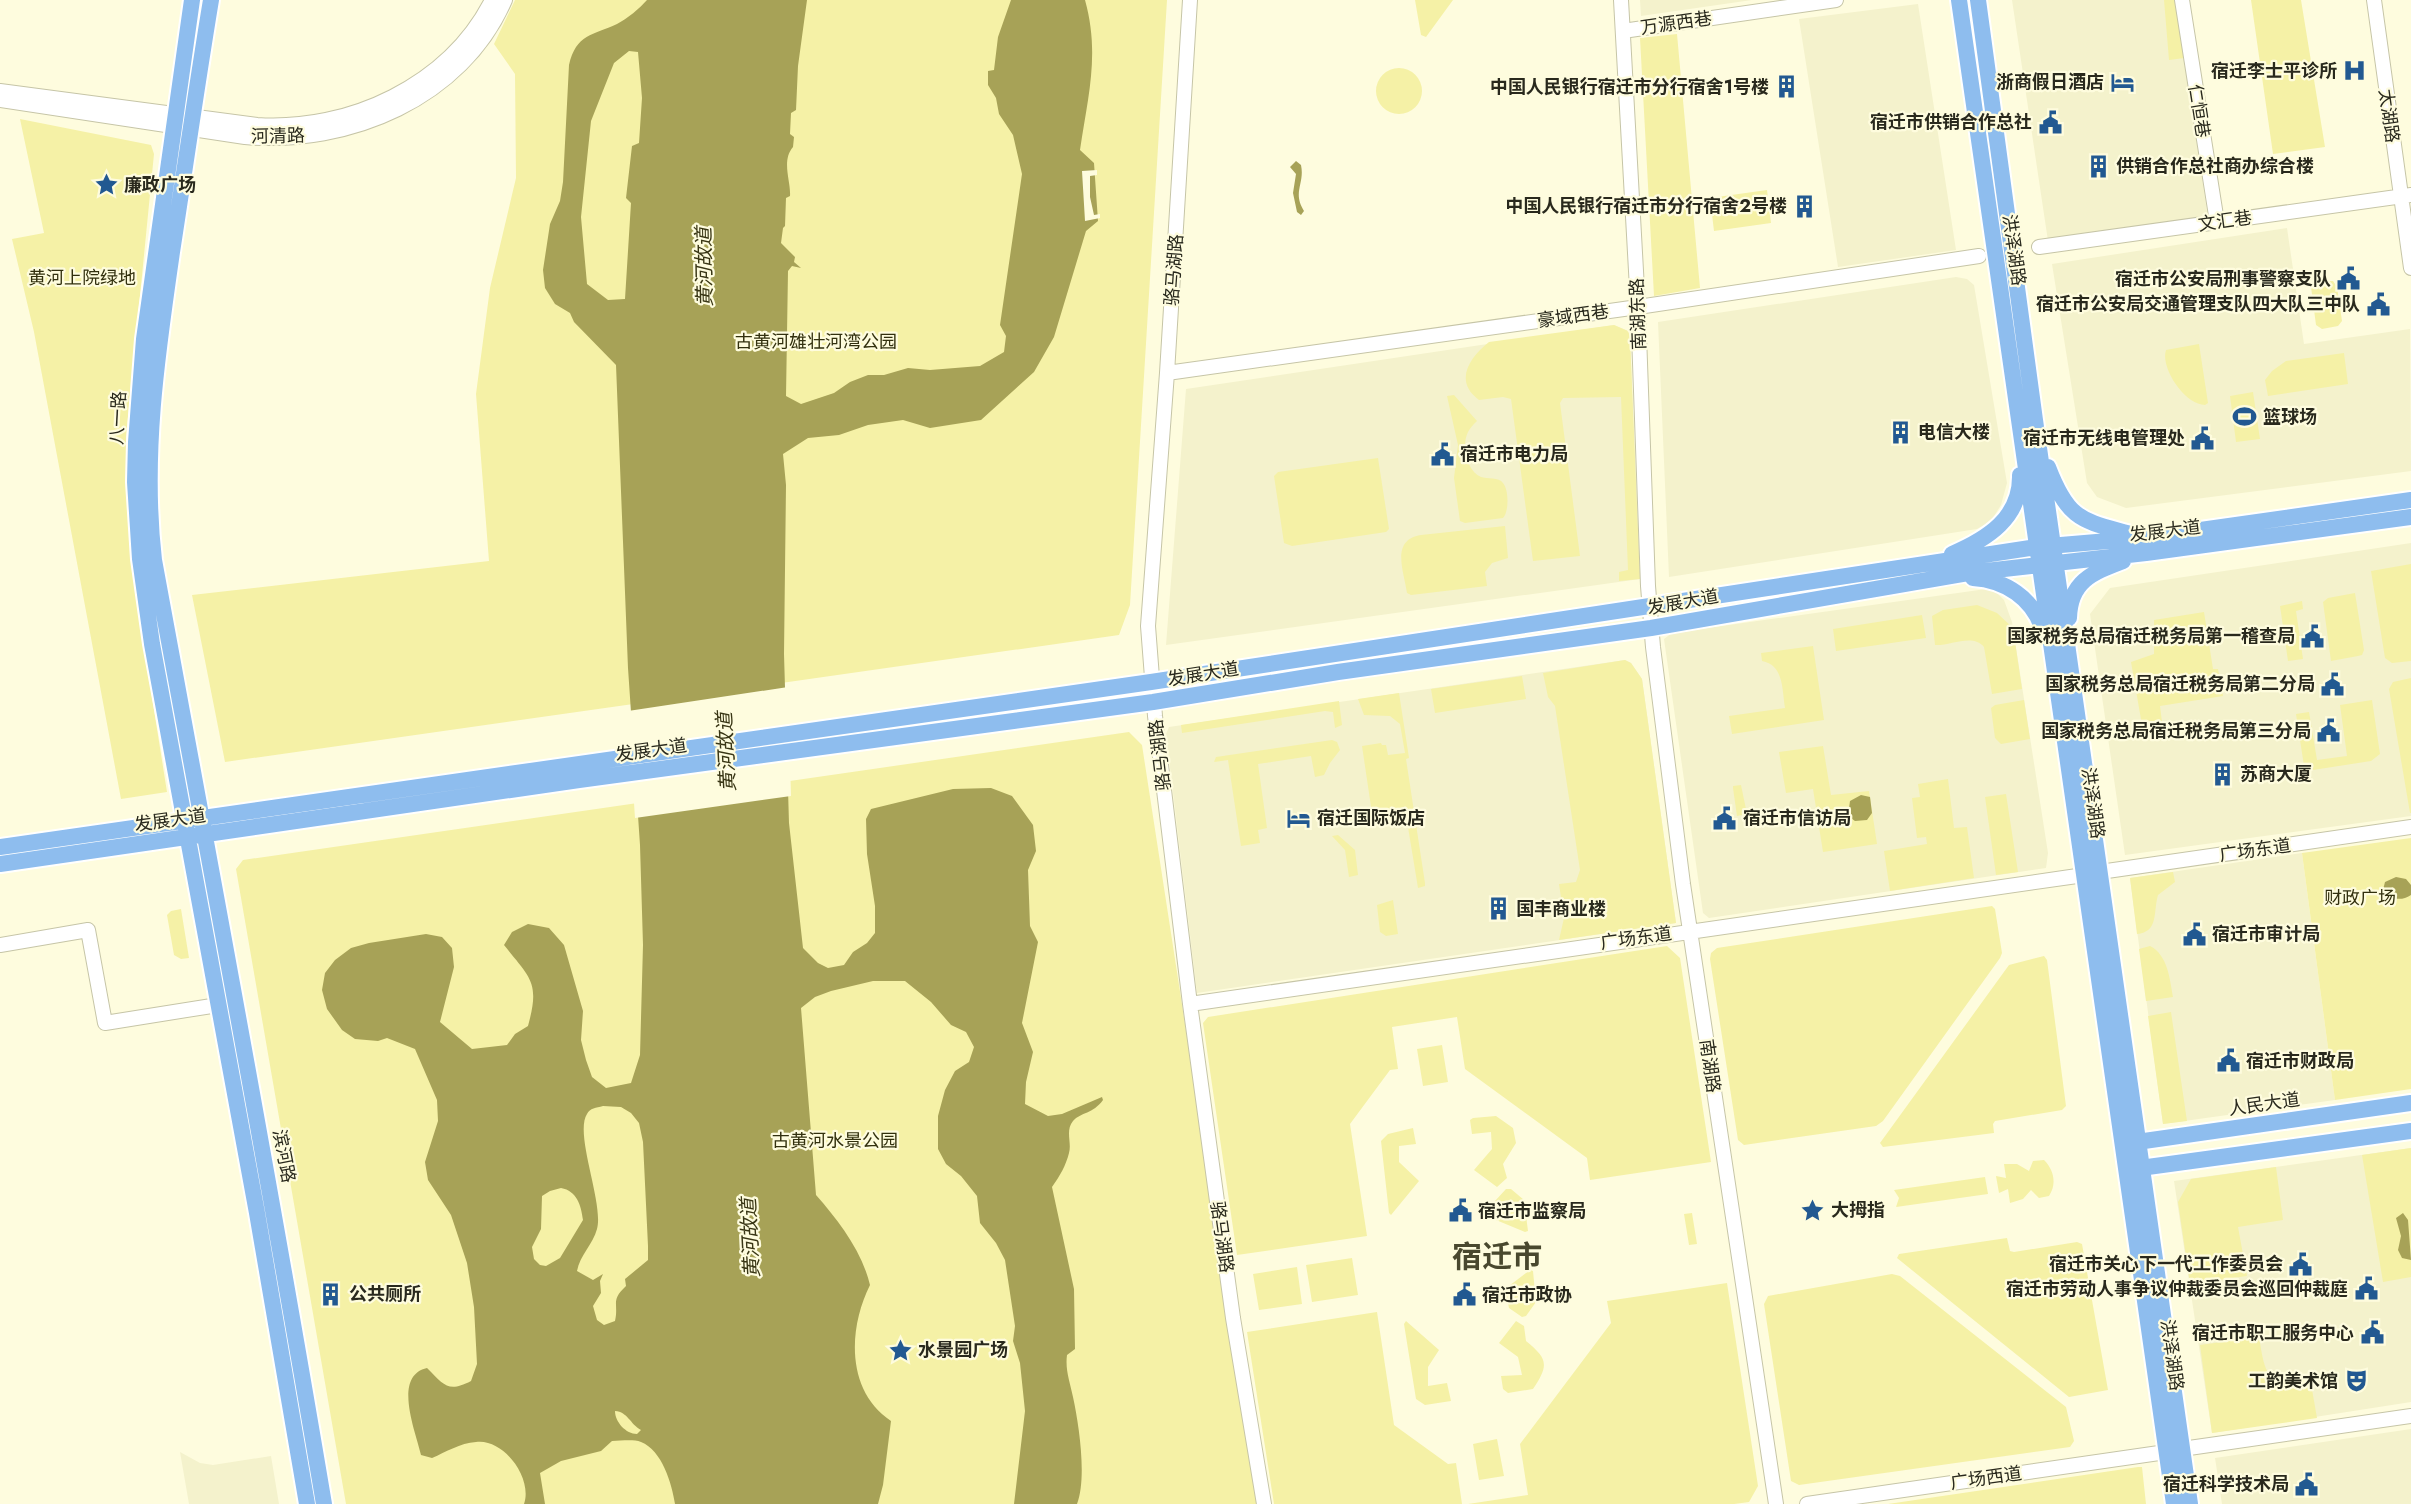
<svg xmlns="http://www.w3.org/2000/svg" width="2411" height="1504" font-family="Jost,'Noto Sans SC',sans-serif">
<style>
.built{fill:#f4f2cc}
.green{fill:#f5f1a6}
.water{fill:#a7a257;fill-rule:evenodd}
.pier{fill:#fefcde}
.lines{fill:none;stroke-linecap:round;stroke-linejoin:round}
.minor-casing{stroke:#c6c5a7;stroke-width:16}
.major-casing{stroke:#fff;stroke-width:20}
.minor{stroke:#fff;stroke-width:14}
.major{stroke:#8ebdee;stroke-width:16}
.labels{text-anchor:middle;stroke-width:4.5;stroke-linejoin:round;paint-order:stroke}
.street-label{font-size:18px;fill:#29291d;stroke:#fefcde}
.poi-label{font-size:18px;font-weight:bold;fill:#29291d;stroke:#fefcde;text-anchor:end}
.park-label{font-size:18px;fill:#32300e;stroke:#fefcde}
.water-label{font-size:20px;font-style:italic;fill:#393615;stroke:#fefcde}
.town-label{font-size:30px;font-weight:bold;fill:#49482e;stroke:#fefcde}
</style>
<rect width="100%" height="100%" fill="#fefcde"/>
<path class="built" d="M1640 0H1752L1641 16Z
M2012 0H2175L2208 218 2048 241Z
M1918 4 1956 250 1838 267 1799 19Z
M2287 228 2304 344 2410 329 2411 471 2126 508 2097 497 2087 483 2052 264Z
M1956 277 1967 279 1974 285 2007 483 2001 505 1991 521 1977 529 1669 577 1658 322Z
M1614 325 1628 331 1630 337 1640 579 1166 645 1186 389Z
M2411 543V816L2125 855 2090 614 2110 588Z
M1986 589 1995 591 2004 600 2012 622 2048 853 2046 868 1709 918 1703 913 1664 639 1672 633Z
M1625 660 1631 663 1642 679 1676 923 1197 993 1166 734 1169 727Z
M2302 853 2335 1100 2163 1124 2130 878Z
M2411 1148V1402L2212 1433 2174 1181Z
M2411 1429V1504H2222L2215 1458Z
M180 1452 200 1463 213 1465 271 1456 279 1504H189Z"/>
<path class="green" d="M515 0H1167L1130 605 1119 635 225 762 192 595 489 561 476 394 490 288 516 178 515 74 494 44Z
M1415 0H1453L1426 37 1421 35Z
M2164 0H2175L2184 58 2169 60Z
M2251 0H2301L2325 147 2273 154Z
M1677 34 1700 288 1654 296 1640 38Z
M1376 91a23 23 0 1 1 46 0a23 23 0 1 1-46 0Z
M20 119 151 145 154 154 126 437 135 590 167 792 121 799 34 332 12 239 44 233Z
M1767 190 1771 223 1714 231 1710 198Z
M2330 281H2333L2337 287 2342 321 2338 326 2322 329 2316 325 2311 287 2314 283Z
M1614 325 1628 331 1630 337 1640 579 1619 581V572L1628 570 1621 397 1563 398 1560 403 1580 556 1533 561 1511 399 1503 397 1479 400C1453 381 1470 357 1489 342Z
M2199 344 2208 403 2205 405C2185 405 2160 368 2166 350Z
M2344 353 2348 384 2268 396 2265 380 2272 371 2286 361Z
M2253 392 2260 439 2236 442 2230 396Z
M1454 395 1477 421C1473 425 1470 428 1468 432 1461 446 1467 471 1481 477 1487 479 1499 477 1503 483 1509 490 1509 512 1503 518L1465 523 1460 521 1454 478 1458 445 1447 396Z
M1378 458 1389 529 1386 532 1292 546 1284 543 1274 476 1278 472Z
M1505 526 1508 558 1492 563 1485 572 1487 586 1411 595 1407 593C1404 571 1390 540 1421 535Z
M2411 564V661L2392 663 2385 658 2371 571Z
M2355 593 2364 650 2362 655 2358 656 2331 661 2323 602 2328 598Z
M2302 601 2303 609 2296 611 2303 659 2288 661 2280 606Z
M1977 605 1997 613 2013 628 2022 689 1992 694 1984 647C1973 633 1950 646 1935 645L1932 616 1943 610Z
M2204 612 2213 669H2218L2223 696 2160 706 2162 722 2142 725 2131 662 2154 654V620Z
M1922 615 1926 638 1836 651 1833 629Z
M1813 646 1824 720 1732 734 1729 716 1785 708C1782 690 1784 665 1762 661L1761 653Z
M1625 660 1631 663 1642 679 1676 923 1559 940 1564 918 1559 884 1576 882 1580 870 1555 706 1548 697 1543 673Z
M1522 676 1526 699 1435 713 1431 689Z
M2411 678V813H2410L2389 689 2393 682Z
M1399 693 1409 758 1406 759 1425 883V886L1418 888 1406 815 1373 820 1362 746 1381 743 1382 745H1386L1388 755 1405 753 1400 724 1390 716 1364 715 1358 699Z
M2024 700 2030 739 2001 744 1995 738 1991 708 1995 705Z
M2372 700 2380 754 2371 761 2313 770 2304 766 2296 714 2309 712 2317 760 2347 756 2340 705Z
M1339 701 1342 725 1335 728 1333 712 1325 711 1182 733 1181 725Z
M1129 732 1142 745 1259 1504H346L236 869 243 860Z
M1332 740 1337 742 1340 750 1330 763 1324 775 1315 777 1311 756 1258 764 1267 828 1258 830 1260 843 1241 846 1228 760 1214 762 1216 757Z
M1823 746 1831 795 1869 791 1877 844 1823 852 1813 789 1786 793 1779 752Z
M1948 779 1954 828 1967 827 1974 878 1890 891 1884 851 1927 844 1926 837 1917 838 1912 798 1920 797 1918 784Z
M1741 785 1747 814 1737 816 1733 788V786Z
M2006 794 2018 872 1996 875 1985 797Z
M1338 835 1355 850 1358 875 1349 877 1345 850 1332 836Z
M2411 838V1089L2335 1100 2302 853Z
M2173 872 2175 882 2158 895C2153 912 2159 932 2137 934L2130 878Z
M1393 900 1398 934 1386 936 1380 932 1377 905Z
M1992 906 1995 909 2002 953 2000 958 1883 1121 1876 1126 1744 1145 1738 1140 1710 959 1711 953 1717 948Z
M181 909 189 958 181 959 174 955 167 915 171 911Z
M1667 946 1680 958 1711 1162 1590 1180 1587 1158 1465 1069 1457 1017 1392 1027 1398 1069 1390 1070 1350 1124 1367 1236 1237 1255 1203 1023 1208 1017Z
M2150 946C2168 955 2170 980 2173 997L2146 1001 2139 949Z
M2044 956 2047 960 2066 1106 2062 1110 1995 1121 1993 1124 1994 1133 1883 1147 1880 1143 2009 965Z
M2171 1012 2187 1121 2163 1124 2148 1016Z
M1442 1045 1448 1082 1423 1086 1417 1049Z
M1496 1116 1513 1128 1516 1143 1503 1164 1507 1178 1497 1187 1474 1170 1492 1149 1491 1132 1472 1134 1470 1120 1473 1118Z
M1413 1128 1416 1144 1399 1146V1162L1419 1181 1391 1215 1389 1213 1381 1141 1388 1134Z
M2411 1148V1277L2383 1282 2362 1155Z
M2044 1160C2054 1170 2057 1184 2049 1196L2039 1198 2031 1190 2023 1199 2010 1203 2008 1189 1999 1193 1996 1176 2006 1178 2004 1164H2017L2029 1171 2033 1161Z
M2276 1167 2283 1220 2238 1227 2247 1276 2190 1284 2178 1202 2191 1179Z
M1985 1177 1988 1194 1896 1207 1899 1198 1894 1190Z
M1506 1189H1511L1524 1200 1528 1231 1525 1232 1496 1220 1495 1201Z
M1692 1213 1697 1244 1689 1245 1684 1214Z
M2007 1238 2010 1251 2014 1252 2077 1242 2082 1244 2108 1390 2069 1397 1897 1258 1899 1254Z
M1352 1258 1358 1295 1312 1302 1306 1265Z
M1297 1267 1302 1304 1259 1310 1253 1274Z
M1530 1270 1533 1271 1536 1302 1526 1316 1522 1317 1509 1308 1505 1289Z
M1892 1274 1900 1276 2066 1407 2074 1441 2070 1447 1799 1485 1791 1481 1764 1304 1768 1296Z
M1727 1283 1758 1486 1749 1502 1734 1504H1468L1528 1495 1520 1444 1611 1323 1607 1301Z
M1377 1312 1394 1425 1448 1464 1456 1463 1462 1504H1274L1247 1332Z
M1406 1321 1439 1350 1428 1367V1386L1447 1383 1451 1401 1425 1405 1416 1399 1404 1324Z
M1516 1321 1524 1326 1526 1341C1548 1359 1549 1365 1533 1389L1508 1393 1503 1389 1501 1376 1522 1375 1518 1357 1499 1343Z
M2259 1337C2266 1379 2266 1383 2310 1378L2317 1418 2212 1433 2200 1345Z
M1497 1439 1504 1476 1479 1480 1473 1444Z
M2142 1467 2146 1504H1888L2138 1467Z"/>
<path class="water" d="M647 0H807L798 66 796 110 791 113 790 134 794 137 793 147C781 161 791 181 790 196L786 198 785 226 783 228 781 243 795 257 794 262 801 268 792 266 788 271 786 396 801 404 834 393 850 382 868 375H884L908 368 930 370 980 366 1004 352 1006 336 1000 325 1022 174 1013 135 999 114 996 98 988 85V71L994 70 998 37 1011 0H1085C1100 54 1088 96 1080 150L1094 163 1098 221 1086 231 1054 337 1034 372 981 420 930 428 903 420 868 425 839 435 808 438 783 454 786 485 784 654 789 823 803 948 818 963 828 968 844 965 853 952 867 943 875 933V906L867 854 866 819 871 809 953 789 991 788 1012 796 1033 825 1036 851 1028 870 1030 926 1038 942 1022 1023 1033 1052 1026 1082 1025 1104 1048 1116 1062 1114 1102 1097 1103 1100C1093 1114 1081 1112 1073 1121 1065 1131 1072 1142 1069 1153 1066 1165 1060 1176 1052 1187L1074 1289 1075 1349 1067 1355C1065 1370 1070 1382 1073 1397 1079 1425 1087 1478 1077 1504H1014L1025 1411 1020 1363 1013 1341 1015 1326 1005 1260 996 1243 980 1223 977 1196 961 1176 946 1164 938 1149V1116L945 1090 955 1071 969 1062 974 1047 966 1032 951 1025 931 1002 905 981H873L831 991 815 997 801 1008 816 1195C838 1220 862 1251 870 1285 848 1329 846 1391 891 1421L883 1485 878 1504H675C672 1484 662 1450 641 1442 633 1439 621 1441 612 1441L601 1451 561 1461 540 1473 545 1504H524C533 1479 504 1438 476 1442 460 1443 446 1452 432 1458L421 1455C416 1432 392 1376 427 1368 444 1385 448 1393 471 1381L477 1364 474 1307 467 1263 451 1215 428 1180 425 1162 438 1121 437 1100 415 1049 387 1038 378 1041 355 1039 342 1030 327 1009 322 990 325 973 335 960 351 948 369 943 426 934 442 937 452 948 454 967 440 1022 472 1049 507 1045 515 1034 528 1026C540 982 531 979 504 945L512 932 528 924 549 928 564 945 583 1011 581 1040 586 1060 592 1077 606 1088 631 1083 640 1055 643 945 640 845 628 668 616 365 574 322 570 313 555 304 545 288 543 270 550 224 560 201 563 182 569 65C576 34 593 35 617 24 627 19 640 8 647 0ZM629 51 638 52 642 98 639 143 632 146 626 198 631 203 625 299 608 300 587 284 581 217 591 121 614 63ZM603 1106 621 1107 631 1113 639 1123 643 1142 648 1246V1260L625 1279 626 1286C610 1301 619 1303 615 1321L604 1325 597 1320 593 1306 601 1293 600 1281 603 1274 593 1280 577 1271C580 1255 593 1244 597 1229 604 1203 574 1134 587 1114 590 1108 596 1108 603 1106ZM561 1188C577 1191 581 1205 583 1220L560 1258 546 1266 540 1265 534 1259 532 1247 541 1229 542 1196 550 1191ZM615 1411C628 1412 630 1424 641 1430L637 1434C626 1434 615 1422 615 1411Z
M1296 161 1301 165C1305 184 1292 192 1304 211L1301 215 1297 212 1293 193 1296 174 1290 167Z
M1861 795 1870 797 1872 813 1867 820 1855 821 1848 816 1850 801Z
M2396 877 2406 879 2411 885V895C2400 902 2391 899 2383 890L2385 882Z
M2403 1213 2408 1220 2411 1260 2402 1258 2398 1250 2401 1236 2396 1218Z"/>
<path class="pier" d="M1097 170V175L1090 176V197L1094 215 1100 214V218L1085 221 1082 171Z
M788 687 791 796 635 818 628 711Z"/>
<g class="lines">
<defs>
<path id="minor" d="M1190 0 1167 373 1148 626 1155 716 1190 1004 1233 1318 1264 1504
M1621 0 1638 307 1648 586 1653 647 1683 884 1776 1504
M2182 0 2217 222
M2374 0 2411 268
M1623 31 1836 0
M0 91 257 125C349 131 449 85 492 0
M0 100 245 137C349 146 462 99 505 0
M2039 247 2411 195
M1167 373 1638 307 1979 256
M2100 872 2411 827
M0 945 88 930 105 1023 218 1005
M1190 1004 2084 875
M2182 1449 2411 1416
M1807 1504 2166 1452"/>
<path id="major" d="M192 0 144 339 136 442 135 482 140 559 152 644 257 1213 307 1504
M211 0C197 84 185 168 172 252 157 355 142 456 154 560 212 875 271 1189 324 1504
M1959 0 2174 1504
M1978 0 2035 420 2190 1504
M2048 467C2069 522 2082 520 2134 535
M1952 554C1987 539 2021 518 2020 475
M1973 578C2005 580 2033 598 2043 630
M2069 618C2070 581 2092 573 2123 561
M0 847 1151 682 2037 547 2144 538 2411 500
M0 864 579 780 1153 702 1338 672 1651 628 1968 573 2146 553 2411 517
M2130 1143 2411 1103
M2133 1169 2411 1131"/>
</defs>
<use href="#minor" class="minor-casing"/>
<use href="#major" class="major-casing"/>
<use href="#minor" class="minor"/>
<use href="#major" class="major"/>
</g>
<defs>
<symbol id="hospital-bare" viewBox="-9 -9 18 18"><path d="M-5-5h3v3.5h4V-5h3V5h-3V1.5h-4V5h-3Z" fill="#225991" stroke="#fefcde" stroke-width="2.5" paint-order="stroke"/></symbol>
<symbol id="hotel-bare" viewBox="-9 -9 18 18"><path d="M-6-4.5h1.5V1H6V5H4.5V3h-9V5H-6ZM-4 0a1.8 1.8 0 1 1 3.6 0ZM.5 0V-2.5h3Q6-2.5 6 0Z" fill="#225991" stroke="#fefcde" stroke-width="2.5" paint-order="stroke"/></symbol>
<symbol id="building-bare" viewBox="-9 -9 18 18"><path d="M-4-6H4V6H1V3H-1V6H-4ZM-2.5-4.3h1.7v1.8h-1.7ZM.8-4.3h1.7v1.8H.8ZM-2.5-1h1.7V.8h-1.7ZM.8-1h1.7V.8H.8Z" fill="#225991" stroke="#fefcde" stroke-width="2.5" paint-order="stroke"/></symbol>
<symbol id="civic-bare" viewBox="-9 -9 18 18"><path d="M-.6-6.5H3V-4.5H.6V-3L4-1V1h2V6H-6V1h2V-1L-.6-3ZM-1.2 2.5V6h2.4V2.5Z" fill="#225991" stroke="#fefcde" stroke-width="2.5" paint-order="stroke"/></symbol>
<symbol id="sight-bare" viewBox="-9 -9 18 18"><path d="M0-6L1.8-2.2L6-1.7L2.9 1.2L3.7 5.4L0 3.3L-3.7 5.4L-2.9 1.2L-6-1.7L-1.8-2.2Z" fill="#225991" stroke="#fefcde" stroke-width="2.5" paint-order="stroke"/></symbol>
<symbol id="stadium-bare" viewBox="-9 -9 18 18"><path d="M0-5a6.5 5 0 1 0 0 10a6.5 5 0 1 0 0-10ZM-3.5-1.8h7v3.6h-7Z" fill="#225991" stroke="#fefcde" stroke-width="2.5" paint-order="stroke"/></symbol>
<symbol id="theatre-bare" viewBox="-9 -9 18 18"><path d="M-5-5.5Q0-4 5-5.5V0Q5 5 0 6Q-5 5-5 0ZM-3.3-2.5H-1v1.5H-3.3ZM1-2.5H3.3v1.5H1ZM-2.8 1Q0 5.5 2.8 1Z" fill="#225991" stroke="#fefcde" stroke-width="2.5" paint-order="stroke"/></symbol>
</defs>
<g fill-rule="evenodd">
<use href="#hospital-bare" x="2338" y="54" width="33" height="33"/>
<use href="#hotel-bare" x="2106" y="66" width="33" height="33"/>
<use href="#building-bare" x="1770" y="70" width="33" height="33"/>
<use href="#civic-bare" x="2034" y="106" width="33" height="33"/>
<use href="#building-bare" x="2082" y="150" width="33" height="33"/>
<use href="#sight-bare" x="90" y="168" width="33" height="33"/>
<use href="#building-bare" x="1788" y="190" width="33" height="33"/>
<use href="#civic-bare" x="2332" y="262" width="33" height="33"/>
<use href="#civic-bare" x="2362" y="288" width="33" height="33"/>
<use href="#stadium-bare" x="2228" y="400" width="33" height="33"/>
<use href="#building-bare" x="1884" y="416" width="33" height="33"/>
<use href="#civic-bare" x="2186" y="422" width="33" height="33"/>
<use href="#civic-bare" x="1426" y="438" width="33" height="33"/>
<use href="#civic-bare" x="2296" y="620" width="33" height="33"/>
<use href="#civic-bare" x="2316" y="668" width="33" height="33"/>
<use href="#civic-bare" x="2312" y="714" width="33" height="33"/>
<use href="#building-bare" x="2206" y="758" width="33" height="33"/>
<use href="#hotel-bare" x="1282" y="802" width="33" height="33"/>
<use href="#civic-bare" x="1708" y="802" width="33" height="33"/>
<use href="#building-bare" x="1482" y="892" width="33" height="33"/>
<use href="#civic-bare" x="2178" y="918" width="33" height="33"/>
<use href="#civic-bare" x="2212" y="1044" width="33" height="33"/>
<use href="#sight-bare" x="1796" y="1194" width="33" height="33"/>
<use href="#civic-bare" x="1444" y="1194" width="33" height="33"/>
<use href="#civic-bare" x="2284" y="1248" width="33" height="33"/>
<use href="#civic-bare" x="2350" y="1272" width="33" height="33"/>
<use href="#building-bare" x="314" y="1278" width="33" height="33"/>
<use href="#civic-bare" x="1448" y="1278" width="33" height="33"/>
<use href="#civic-bare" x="2356" y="1316" width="33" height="33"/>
<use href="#sight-bare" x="884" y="1334" width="33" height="33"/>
<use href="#theatre-bare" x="2340" y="1364" width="33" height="33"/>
<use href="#civic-bare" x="2290" y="1468" width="33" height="33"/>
</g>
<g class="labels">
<g class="street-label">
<text transform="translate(1676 23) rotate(-8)" y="6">万源西巷</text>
<text transform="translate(2199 111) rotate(81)" y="6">仁恒巷</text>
<text transform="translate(2389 116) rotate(82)" y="6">太湖路</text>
<text transform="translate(278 136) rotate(-1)" y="6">河清路</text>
<text transform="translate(2225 221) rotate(-8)" y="6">文汇巷</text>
<text transform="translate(2014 250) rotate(82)" y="6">洪泽湖路</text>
<text transform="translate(1174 270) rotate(-86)" y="6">骆马湖路</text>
<text transform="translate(1638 314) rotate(-92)" y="6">南湖东路</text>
<text transform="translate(1573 316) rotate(-8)" y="6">豪域西巷</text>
<text transform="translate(118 418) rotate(-87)" y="6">八一路</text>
<text transform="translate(2165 531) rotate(-7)" y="6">发展大道</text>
<text transform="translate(1683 602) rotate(-10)" y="6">发展大道</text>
<text transform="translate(1203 674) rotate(-9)" y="6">发展大道</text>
<text transform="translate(651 750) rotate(-8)" y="6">发展大道</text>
<text transform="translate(1160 755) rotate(-97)" y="6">骆马湖路</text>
<text transform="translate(2093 803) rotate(82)" y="6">洪泽湖路</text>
<text transform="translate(170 820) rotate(-8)" y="6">发展大道</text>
<text transform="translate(2255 850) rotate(-8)" y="6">广场东道</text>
<text transform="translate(1636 938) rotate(-8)" y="6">广场东道</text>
<text transform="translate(1710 1066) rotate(82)" y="6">南湖路</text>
<text transform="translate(2264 1104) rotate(-8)" y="6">人民大道</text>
<text transform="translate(284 1156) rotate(79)" y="6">滨河路</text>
<text transform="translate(1222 1237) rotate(82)" y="6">骆马湖路</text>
<text transform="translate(2172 1355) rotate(82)" y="6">洪泽湖路</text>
<text transform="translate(1986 1478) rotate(-8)" y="6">广场西道</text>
</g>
<g class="poi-label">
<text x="2337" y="77">宿迁李士平诊所</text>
<text x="2104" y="88">浙商假日酒店</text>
<text x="1769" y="93">中国人民银行宿迁市分行宿舍1号楼</text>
<text x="2032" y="128">宿迁市供销合作总社</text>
<text x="2116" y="172" text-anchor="start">供销合作总社商办综合楼</text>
<text x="124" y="191" text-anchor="start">廉政广场</text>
<text x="1787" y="212">中国人民银行宿迁市分行宿舍2号楼</text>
<text x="2331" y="285">宿迁市公安局刑事警察支队</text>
<text x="2360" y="310">宿迁市公安局交通管理支队四大队三中队</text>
<text x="2263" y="423" text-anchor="start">篮球场</text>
<text x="1918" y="438" text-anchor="start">电信大楼</text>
<text x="2185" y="444">宿迁市无线电管理处</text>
<text x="1460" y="460" text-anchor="start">宿迁市电力局</text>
<text x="2295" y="642">国家税务总局宿迁税务局第一稽查局</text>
<text x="2315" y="690">国家税务总局宿迁税务局第二分局</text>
<text x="2311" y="737">国家税务总局宿迁税务局第三分局</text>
<text x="2240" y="780" text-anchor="start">苏商大厦</text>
<text x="1317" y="824" text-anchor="start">宿迁国际饭店</text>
<text x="1743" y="824" text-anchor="start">宿迁市信访局</text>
<text x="1516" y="915" text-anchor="start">国丰商业楼</text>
<text x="2212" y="940" text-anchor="start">宿迁市审计局</text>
<text x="2246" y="1067" text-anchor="start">宿迁市财政局</text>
<text x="1831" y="1216" text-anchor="start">大拇指</text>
<text x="1478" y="1217" text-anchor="start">宿迁市监察局</text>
<text x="2283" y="1270">宿迁市关心下一代工作委员会</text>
<text x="2348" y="1295">宿迁市劳动人事争议仲裁委员会巡回仲裁庭</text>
<text x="349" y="1300" text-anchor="start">公共厕所</text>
<text x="1482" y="1301" text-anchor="start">宿迁市政协</text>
<text x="2354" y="1339">宿迁市职工服务中心</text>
<text x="918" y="1356" text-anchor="start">水景园广场</text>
<text x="2338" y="1387">工韵美术馆</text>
<text x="2289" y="1490">宿迁科学技术局</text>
</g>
<g class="park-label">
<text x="82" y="284">黄河上院绿地</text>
<text x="816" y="348">古黄河雄壮河湾公园</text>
<text x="2360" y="904">财政广场</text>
<text x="835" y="1147">古黄河水景公园</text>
</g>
<g class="water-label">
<text transform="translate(704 267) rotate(-91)" y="7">黄河故道</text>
<text transform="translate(726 752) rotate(-93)" y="7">黄河故道</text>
<text transform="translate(750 1238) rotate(-93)" y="7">黄河故道</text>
</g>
<g class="town-label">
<text x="1497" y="1267">宿迁市</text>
</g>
</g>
</svg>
